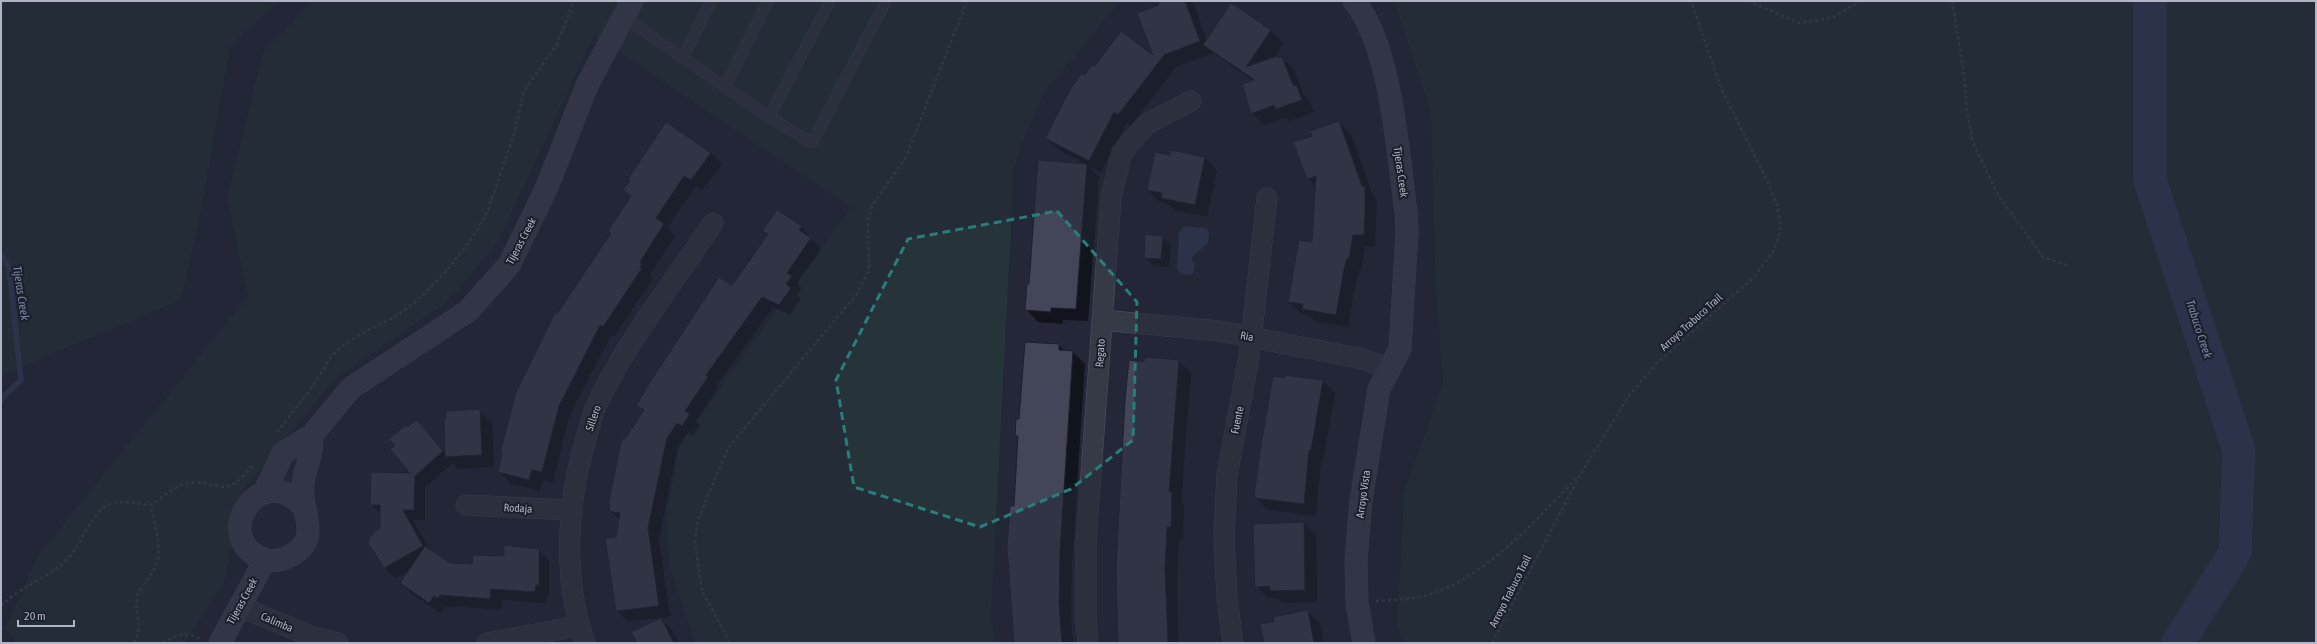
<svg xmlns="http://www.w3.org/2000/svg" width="2317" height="644" font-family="'Asap Condensed',sans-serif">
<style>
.green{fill:#263439}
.water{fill:#39415f}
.shadow{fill:#0007}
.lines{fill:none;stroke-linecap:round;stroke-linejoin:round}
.stream{stroke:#39415f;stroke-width:5.5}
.river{stroke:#39415f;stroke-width:33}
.building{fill:#424658;stroke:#1d212e}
.lane-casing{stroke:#515462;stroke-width:11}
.street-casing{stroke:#515462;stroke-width:21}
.secondary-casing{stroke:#515462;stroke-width:23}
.path{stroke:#424f55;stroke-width:2.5;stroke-dasharray:3 3;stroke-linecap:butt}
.lane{stroke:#363a47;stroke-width:10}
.street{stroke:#363a47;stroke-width:20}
.secondary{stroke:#44485a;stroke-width:22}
.marked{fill:none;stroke:#277f7b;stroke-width:3;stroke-dasharray:8 5;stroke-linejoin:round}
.labels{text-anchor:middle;stroke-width:4;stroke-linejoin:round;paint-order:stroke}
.street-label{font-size:11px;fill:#b1b4c4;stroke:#1b1f2c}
.water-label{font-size:12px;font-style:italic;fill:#7b86aa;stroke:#1b1f2c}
</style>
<rect width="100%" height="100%" fill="#232737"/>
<path class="green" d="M1 1H278L230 47 200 216 181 300 1 375Z
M313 1H1120L1044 93 1025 135 1014 169 991 615 995 643H695L670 567 666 518 680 444 851 207 594 35 498 242 445 304 337 377 243 490 225 580 185 643H15L5 628 39 554 248 297 227 197 263 52Z
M1394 1H2316V643H1405L1397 627 1404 492 1443 384 1435 269 1431 113Z"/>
<path class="water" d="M1184 226 1206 228 1209 232 1208 243 1192 257V262H1195L1194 272 1191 275 1182 274 1177 269 1179 232Z"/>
<path class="shadow" d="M1167 1H1189L1194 5 1207 41 1231 4 1271 31 1283 43 1273 59 1282 58 1294 70 1303 94 1309 100 1314 112 1289 121 1285 118 1264 125 1252 113 1253 81 1213 53 1176 67 1131 126 1127 123 1101 172 1088 166 1099 177 1088 321 1063 320V324L1038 322 1026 309 1030 285 1039 161 1087 165 1059 150 1046 138 1085 77 1094 68 1155 58 1138 14Z
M1338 122 1351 134 1373 196 1377 200 1375 247H1365L1361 271 1359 270 1356 282 1348 327 1315 321 1309 315 1302 314 1289 302 1310 243 1313 241 1316 187 1308 178 1313 136Z
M711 153 722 164 702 190 696 186 667 228 675 236 651 273 652 280 614 337 611 335 569 417 553 483 543 480 540 491 510 483 499 472 502 455 501 454 558 315 612 233 631 197 625 190Z
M1170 156 1205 158 1217 170 1207 217 1174 210 1168 204 1160 202 1148 190Z
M801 227 821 249 797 283 802 288 797 295 801 299 790 315 773 307 716 386 718 388 696 421 700 426 693 436 688 433 677 449 659 539 670 617 628 621 617 611V538L620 520 610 510 609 504 626 440 644 412 637 405 668 354 719 279 731 286 734 285 768 235 764 231Z
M1162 237 1171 245 1169 267 1153 266 1145 258Z
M1059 345 1065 351 1073 352 1085 364 1072 564 1071 616 1073 643H1015V507L1019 439 1016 436 1020 420Z
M1178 361 1191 373 1181 502 1184 505 1183 539H1179L1177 581 1178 643H1119L1145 363Z
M1299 377 1323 381 1335 393 1323 462H1321L1316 516 1268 510 1256 498Z
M479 410 492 423 494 467 458 469 453 463 425 487V520H413L430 550 449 564 473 565 538 549 549 561V596L547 595 546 603 502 600 501 610 451 606 449 608 446 606 440 613 412 594 401 583 410 570 395 578 384 567 381 514 371 504 412 474 396 446 407 428 417 421 446 454Z
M1304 523 1316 535 1317 602 1283 603 1278 598H1268L1256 586Z
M1307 611 1320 623 1324 643H1265Z
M661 619 672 630 679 643H637Z"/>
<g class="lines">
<path class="stream" d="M1 255 9 267 21 380 1 399"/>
<path class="river" d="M2150 1V180L2239 451 2235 553 2178 643"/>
</g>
<path class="building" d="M1158 1H1185L1200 41 1164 55 1118 115 1114 112 1089 161 1045 138 1071 88 1082 73 1085 75 1092 65 1094 67 1121 31 1153 55 1137 13 1159 5Z
M1231 3 1271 30 1246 67 1277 56 1278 58 1282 57 1293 85 1297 86 1302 100 1276 109 1274 105 1251 114 1242 84 1255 80 1203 45Z
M1339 121 1362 186 1365 187V213L1364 235H1353L1349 259 1347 258 1344 269 1336 315 1302 309 1303 304 1288 302 1299 240 1310 242 1312 241 1316 176 1307 179 1293 142 1312 136 1310 131Z
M666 122 711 153 691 180 684 176 656 218 664 224 640 262 642 263 640 267 642 268 603 327 600 325 559 406 542 472 532 470 529 480 498 472 502 454H500L516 392 555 313 557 314 611 233 608 231 631 196 623 190 630 181 628 179Z
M1171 150 1205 157 1195 205 1161 198 1162 193 1147 190 1155 152 1170 155Z
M1038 160 1087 164 1076 309 1051 308V312L1025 310 1027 284H1029Z
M777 210 802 226 799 230 811 238 787 273 792 276 786 284 791 288 779 305 762 297 706 375 708 377 685 411 690 414 682 426 677 423 667 438 648 528 659 606 616 611 605 538 616 537 620 513 609 511 610 505H608L622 438 625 439 644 410 636 406 652 379 719 277 731 285 733 284 768 234 762 231Z
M1145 234 1163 236 1161 259 1144 258Z
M1025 342 1059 344V350L1073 351 1060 551 1059 603 1062 643H1014L1007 547 1010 506H1014L1018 436H1015L1016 419H1019Z
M1145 357 1179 360 1169 492H1172L1171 527H1167L1165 568 1168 643H1118L1116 568 1125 400 1129 360 1144 362Z
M1285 375 1323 380 1311 450H1309L1304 504 1254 498 1260 451 1273 376 1284 378Z
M480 409 482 455 445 457 444 419 446 418V411Z
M417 420 443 451 415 476 414 510H403L423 546 384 568 368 543 370 536 374 534 373 532 380 528V505H370L371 472 410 473 390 449 395 446 389 439 406 425 407 427Z
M1304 522 1305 590 1270 591V586L1255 587 1253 524Z
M504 545 539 549V585H536L535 592 491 589 490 599 440 595 438 598 434 596 429 603 400 583 425 546 450 563 472 564 473 555 504 556Z
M1308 610 1314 643H1264L1260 624 1274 622 1273 617Z
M661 618 674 643H637L631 632Z"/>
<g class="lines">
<defs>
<path id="lane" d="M622 16 769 117 812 143 886 1
M683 58 711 1
M725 87 768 1
M769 117 830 1"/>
<path id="street" d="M1102 320 1219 331 1363 359 1389 369
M466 505 570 510
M239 606 312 637 338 643
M487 643 579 626
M585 643C562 578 567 503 586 438 589 428 592 416 596 406 627 341 673 283 713 223
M1088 643 1086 622V543L1111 197 1122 152 1147 124 1191 101
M1233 643 1227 599 1224 538 1227 475 1249 357 1267 198"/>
<path id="secondary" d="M1354 1C1391 45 1398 154 1406 212L1407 232 1400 349 1379 389 1361 500 1356 561 1357 603 1364 643
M264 493 283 453 312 435 351 388 468 311 509 265 547 187 587 85 632 1
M304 507C259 457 209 540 264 559 273 562 283 560 290 556 324 539 299 511 303 485 305 466 313 456 312 435
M220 643 265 560"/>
</defs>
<use href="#lane" class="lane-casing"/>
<use href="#street" class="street-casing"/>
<use href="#secondary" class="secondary-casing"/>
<path class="path" d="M1748 1 1799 23 1831 18 1862 1
M1952 1 1964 73 1967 109 1973 143 1998 195 2043 257 2069 266
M277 432 313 386 331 357 340 348 357 336 396 316 414 303 443 275 473 237 488 210 515 131 524 91 557 44 574 1
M1376 601C1397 600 1422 599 1442 590 1496 567 1536 519 1576 479
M1 606C21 585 51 578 70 556 82 542 90 517 106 506 119 498 137 504 151 505
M134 643C145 621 132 611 138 595 142 585 151 576 156 566 163 549 154 523 151 505 162 498 176 485 188 483 223 480 223 502 253 465
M163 643C175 635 187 631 200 639
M730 643 702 591 695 542 697 522 728 448 856 295 869 270 868 220 873 204 905 159 967 1
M1492 643 1580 475 1628 397 1655 365 1753 278 1773 252 1779 236 1780 222 1777 205 1764 174 1721 88 1691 1"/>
<use href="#lane" class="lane"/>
<use href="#street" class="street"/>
<use href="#secondary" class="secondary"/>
</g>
<path d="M0 0H2317V644H0ZM1057 211 1137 302 1133 440 1071 489 980 527 854 487 836 380 908 239Z" fill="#232737" fill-opacity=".55" fill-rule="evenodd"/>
<path class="marked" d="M1057 211 1137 302 1133 440 1071 489 980 527 854 487 836 380 908 239Z"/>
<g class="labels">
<g class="street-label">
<text transform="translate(1401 172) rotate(82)" y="4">Tijeras Creek</text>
<text transform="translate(521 241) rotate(-62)" y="4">Tijeras Creek</text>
<text transform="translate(1691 322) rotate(-42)" y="4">Arroyo Trabuco Trail</text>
<text transform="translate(1247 336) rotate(10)" y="4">Ria</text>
<text transform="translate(1100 353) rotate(-86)" y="4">Regato</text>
<text transform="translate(593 418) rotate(-71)" y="4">Sillero</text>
<text transform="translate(1237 420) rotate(-79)" y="4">Fuente</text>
<text transform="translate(1363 494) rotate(-82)" y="4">Arroyo Vista</text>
<text transform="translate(518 508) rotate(3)" y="4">Rodaja</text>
<text transform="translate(1510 591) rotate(-63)" y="4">Arroyo Trabuco Trail</text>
<text transform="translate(242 601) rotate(-61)" y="4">Tijeras Creek</text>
<text transform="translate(277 622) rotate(23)" y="4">Calimba</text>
</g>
<g class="water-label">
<text transform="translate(21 293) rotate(81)" y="4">Tijeras Creek</text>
<text transform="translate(2199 329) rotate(72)" y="4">Trabuco Creek</text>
</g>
</g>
<rect width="2317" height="644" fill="none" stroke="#b1b4c4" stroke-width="4"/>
<path d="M18 620v6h56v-6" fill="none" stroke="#b1b4c4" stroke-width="2"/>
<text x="24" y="620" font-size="12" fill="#b1b4c4" stroke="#1b1f2c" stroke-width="3" paint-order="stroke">20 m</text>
</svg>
